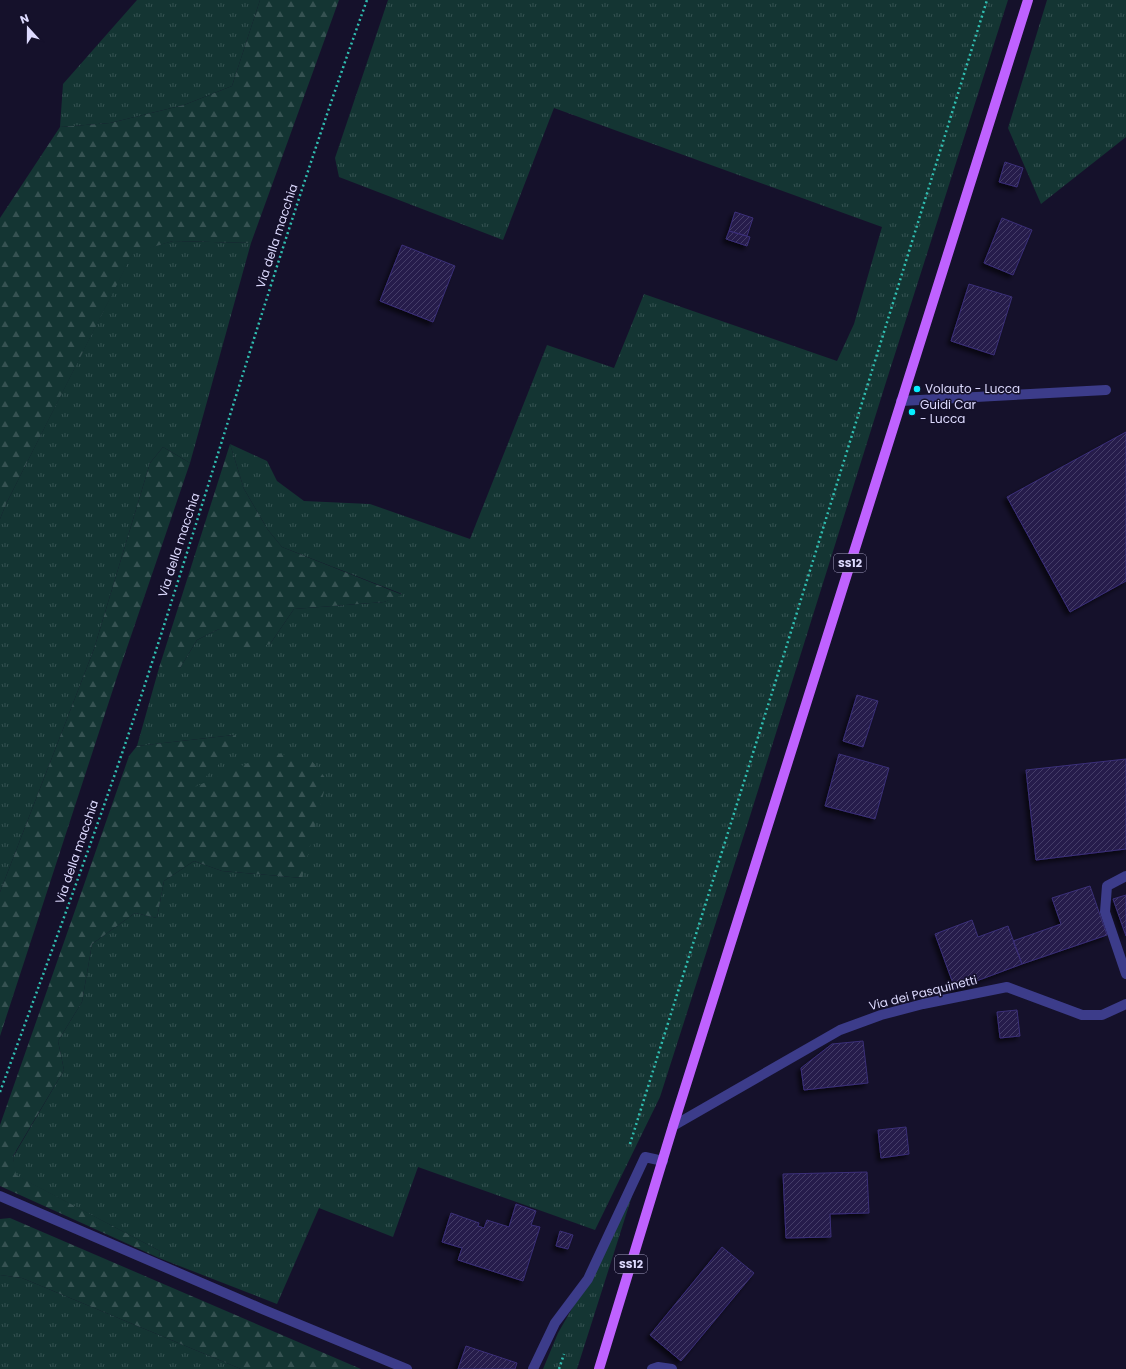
<svg xmlns="http://www.w3.org/2000/svg" width="1126" height="1369" font-family="Poppins,sans-serif">
<style>
.grass{fill:url(#grass-tufts)}
.forest{fill:url(#forest-firs)}
.building{fill:url(#building-hatch);stroke:#3b2f78;filter:url(#shadow)}
.lines{fill:none;stroke-linecap:round;stroke-linejoin:round}
.path{stroke:#30beb1;stroke-width:2.5;stroke-dasharray:2 3;stroke-linecap:butt}
.service{stroke:#3c3c8a;stroke-width:10}
.minor{stroke:#3c3c8a;stroke-width:10}
.primary{stroke:#bf62ff;stroke-width:10}
.poi-dot{fill:#07eeff;stroke:#15112b;stroke-width:1.5}
.labels{text-anchor:middle;stroke-width:3;stroke-linejoin:round;paint-order:stroke}
.shield{fill:#15112b;stroke:#a29ebf;stroke-width:1}
.shield-label{font-size:11px;font-weight:bold;fill:#dedbff}
.street-label{font-size:12px;fill:#dedbff;stroke:#15112b}
.poi-label{font-size:12px;fill:#dedbff;stroke:#15112b;text-anchor:start}
</style>
<defs>
<pattern id="grass-tufts" width="24" height="20" patternUnits="userSpaceOnUse"><rect width="24" height="20" fill="#143533"/><path d="M3 7l-1-3M5 7V3M7 7l1-3M15 17l-1-3M17 17v-4M19 17l1-3" fill="none" stroke="#365252"/></pattern>
<pattern id="forest-firs" width="22" height="20" patternUnits="userSpaceOnUse"><rect width="22" height="20" fill="#143533"/><path d="M5 1l3.5 6h-7zM16 11l3.5 6h-7z" fill="#365252"/></pattern>
<pattern id="building-hatch" width="6" height="6" patternUnits="userSpaceOnUse"><rect width="6" height="6" fill="#251d4c"/><path d="M-1 1l2-2M0 6l6-6M5 7l2-2" fill="none" stroke="#443d67"/></pattern>
<filter id="shadow"><feDropShadow dx="-3.5" dy="3.5" stdDeviation="2" flood-color="#0009"/></filter>
</defs>
<rect width="100%" height="100%" fill="#15112b"/>
<path class="grass" d="M137 0H260L232 86 184 105 110 123 60 127 63 84Z
M388 0H1008L887 379 750 816 660 1097 595 1230 418 1167 393 1237 319 1208 277 1304 159 1258 160 1251 15 1175 13 1157 64 1070 58 1041 82 1002 92 944 135 913 157 918 164 881 194 861 222 871 302 878 193 788 234 735 137 746 159 668H180L197 640 219 629 270 644 294 609 384 602 402 594 282 547 268 530 244 489 230 444 267 461 277 481 304 501 370 504 470 539 547 345 614 368 644 294 837 361 854 324 882 227 554 108 503 240 339 177 335 158Z
M1047 0H1126V137L1041 204 1008 128Z
M173 241 251 243 190 463 163 447 150 463 94 649 0 892V519L6 504 133 252Z
M631 1195 632 1196 577 1369H543L558 1333 598 1263Z
M0 1275 22 1278 241 1369H0Z"/>
<path class="forest" d="M260 0H339L251 243 173 241 133 253 6 504 0 519V218L60 127 110 123 184 105 232 86Z
M230 444 244 489 268 530 282 547 403 595 384 602 294 609 270 644 245 651 219 629 197 640 180 668H159Z
M163 447 190 463 117 677 0 1036V892L94 649 150 463Z
M234 735 242 742 195 787 272 752 311 760 327 780 302 878 222 871 194 861 164 881 157 918 135 913 92 944 82 1002 58 1041 64 1070 13 1156 16 1175 160 1251 159 1258 0 1186V1125L129 756 137 746Z
M10 1218 361 1369H241L22 1278 0 1275V1219Z"/>
<path class="building" d="M1005 162 1023 168 1017 187 999 182Z
M735 212 753 218 747 236 729 231Z
M1002 218 1032 230 1013 275 984 263Z
M729 231 750 237 747 246 726 239Z
M402 245 455 266 433 322 380 301Z
M969 284 1012 297 994 355 951 341Z
M1126 432V581L1070 612 1007 497Z
M857 695 878 701 863 747 843 741Z
M839 754 889 768 875 819 825 806Z
M1126 759V849L1036 860 1026 770Z
M1090 886 1107 935 1022 964 1013 941 1061 924 1052 898Z
M1126 895V936L1113 899Z
M972 920 978 937 1008 926 1022 964 955 989 935 934Z
M1017 1010 1020 1036 1000 1038 997 1012Z
M863 1041 868 1083 804 1090 801 1068 832 1044Z
M906 1127 909 1154 881 1158 878 1130Z
M867 1172 869 1213 830 1214 831 1237 786 1238 783 1174Z
M516 1204 536 1211 531 1225 540 1227 523 1281 458 1260 462 1248 442 1242 451 1213 479 1223 478 1226 484 1228 487 1220 509 1227Z
M560 1231 573 1235 568 1249 556 1246Z
M722 1247 754 1273 681 1361 650 1335Z
M466 1346 517 1363 515 1369H458Z"/>
<g class="lines">
<path class="path" d="M0 1092C45 969 91 846 133 721 212 481 281 238 367 0
M630 1144 776 680 987 0
M559 1369 564 1354"/>
<path class="service" d="M901 401 1106 390
M652 1369 658 1367 672 1369"/>
<path class="minor" d="M1126 876 1107 886 1105 912 1126 974
M673 1126 840 1030 881 1015 923 1004 1007 987 1082 1015H1102L1126 1004
M0 1196 262 1309 407 1369
M533 1369 555 1323 588 1279 645 1157 663 1161"/>
<path class="primary" d="M599 1369 673 1126 1028 0"/>
</g>
<g class="poi-dot">
<circle cx="917" cy="389" r="4"/>
<circle cx="912" cy="412" r="4"/>
</g>
<g class="labels">
<g class="shield">
<rect x="834" y="554" width="32" height="18" rx="3"/>
<rect x="615" y="1255" width="32" height="18" rx="3"/>
</g>
<g class="shield-label">
<text x="850" y="567">SS12</text>
<text x="631" y="1268">SS12</text>
</g>
<g class="street-label">
<text transform="translate(277 236) rotate(-72)" y="4">Via della macchia</text>
<text transform="translate(179 545) rotate(-72)" y="4">Via della macchia</text>
<text transform="translate(77 852) rotate(-71)" y="4">Via della macchia</text>
<text transform="translate(923 993) rotate(-14)" y="4">Via dei Pasquinetti</text>
</g>
<g class="poi-label">
<text x="925" y="393">Volauto - Lucca</text>
<text x="920" y="409">Guidi Car<tspan x="920" dy="14">- Lucca</tspan></text>
</g>
</g>
<g transform="translate(28 28) rotate(339)" stroke="#15112b" stroke-width="3" paint-order="stroke">
<path d="M0-3L7 15L0 10L-7 15Z" fill="#dedbff"/>
<text y="-6" font-size="11" font-weight="bold" text-anchor="middle" fill="#dedbff">N</text>
</g>
</svg>
